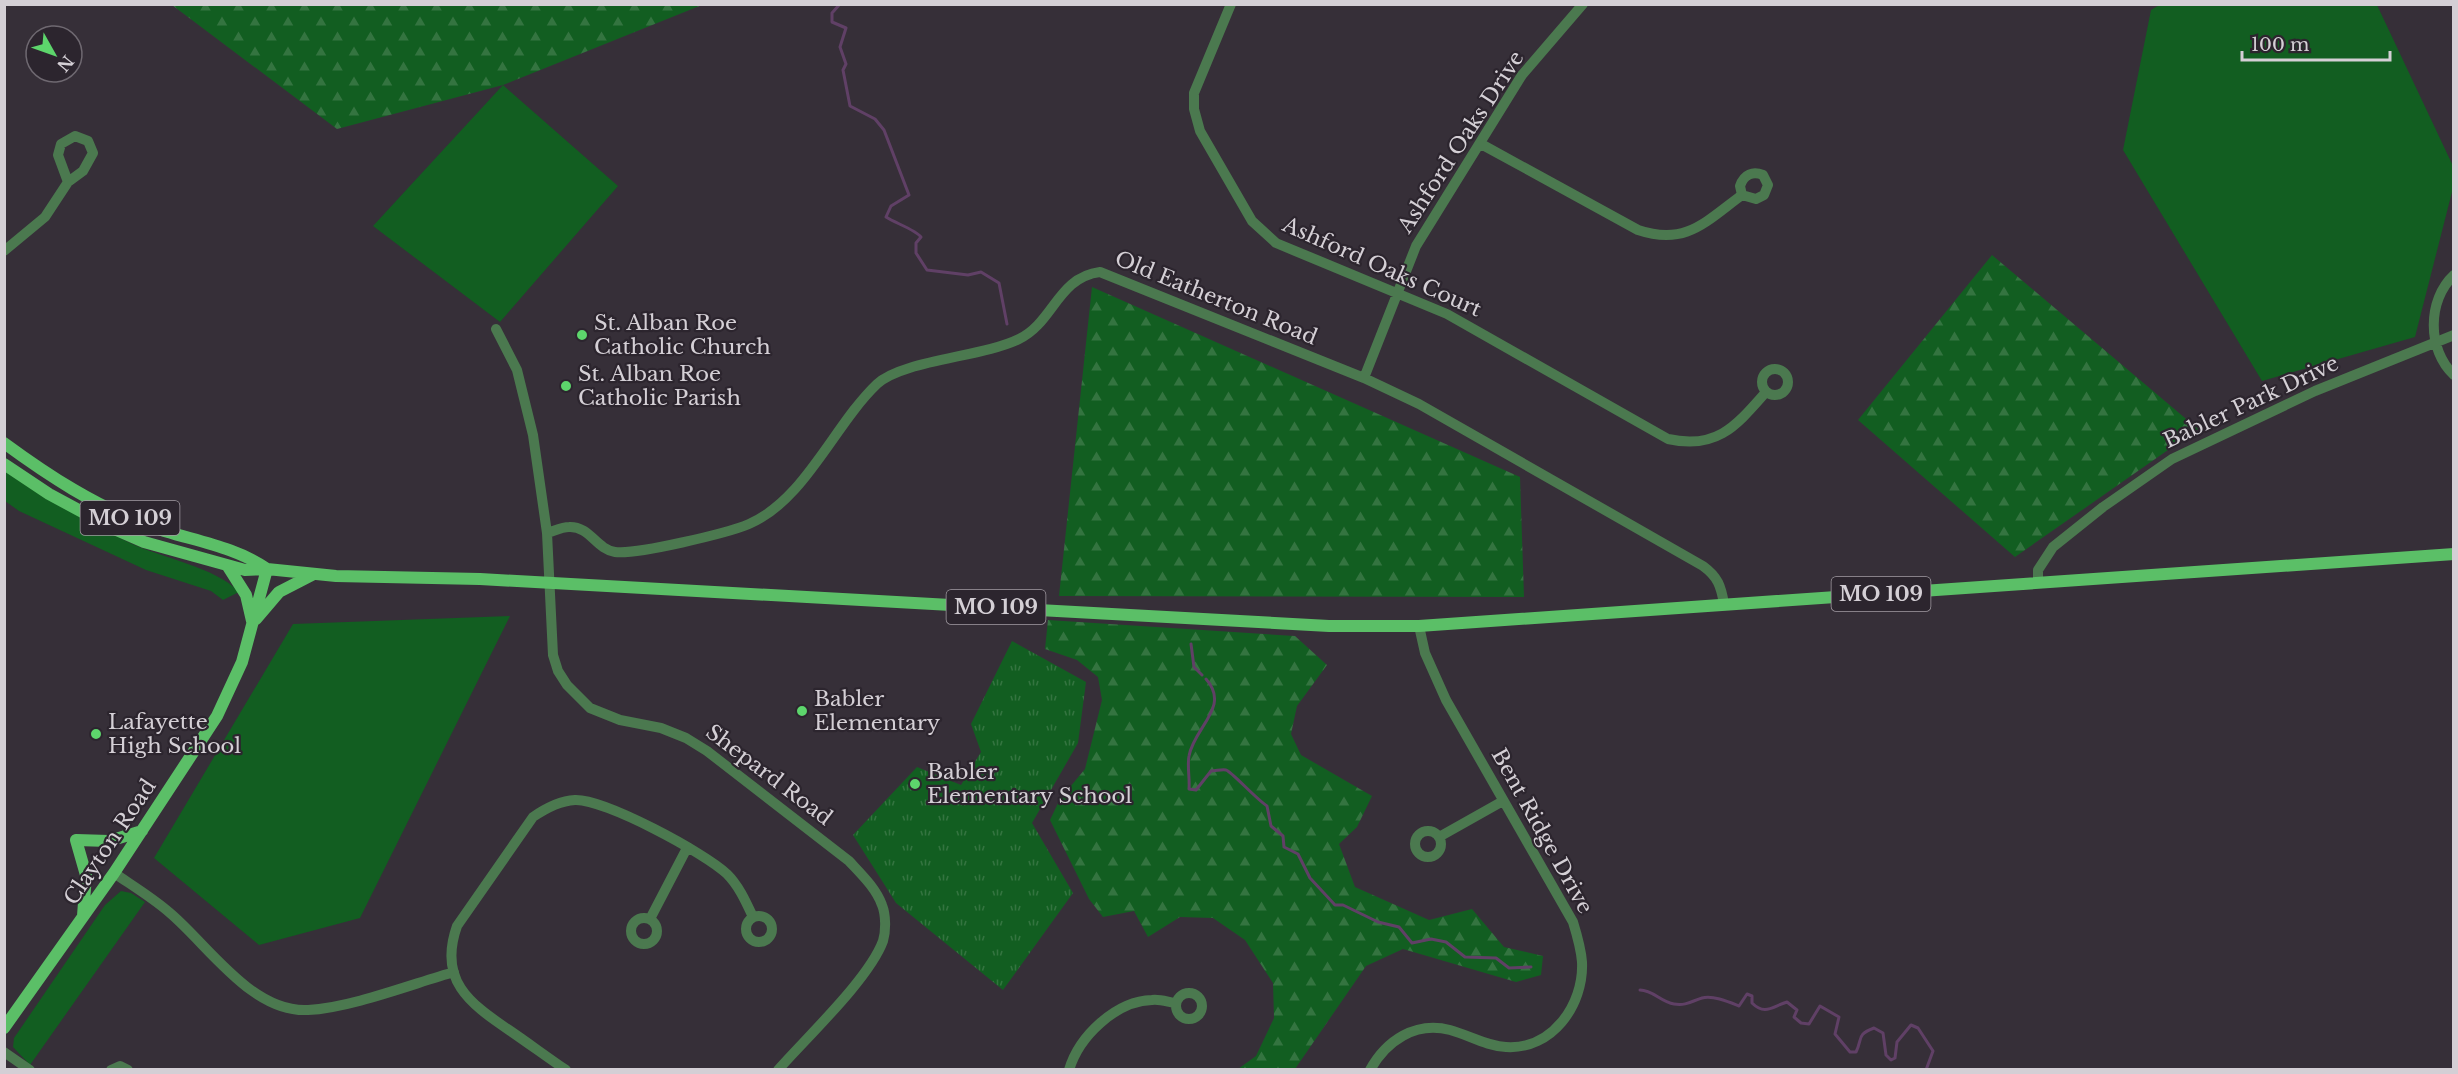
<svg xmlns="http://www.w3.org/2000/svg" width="2458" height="1074" font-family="'Libre Baskerville',serif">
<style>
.grass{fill:#125e21}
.forest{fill:url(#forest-firs)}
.park{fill:url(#park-tufts)}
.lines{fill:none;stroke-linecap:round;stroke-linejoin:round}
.stream{stroke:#604066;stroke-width:3}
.minor{stroke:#4b794f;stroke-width:10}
.major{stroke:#5bbf67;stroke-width:12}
.poi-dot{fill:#5dd56c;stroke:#2c252e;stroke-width:2}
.labels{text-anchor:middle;stroke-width:4.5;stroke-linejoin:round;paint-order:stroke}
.shield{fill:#2c252e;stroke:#a29ca3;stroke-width:1.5}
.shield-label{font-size:20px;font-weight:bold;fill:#d4cfd5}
.street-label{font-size:21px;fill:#d4cfd5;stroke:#2c252e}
.poi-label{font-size:21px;fill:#d4cfd5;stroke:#2c252e;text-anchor:start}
</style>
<defs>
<pattern id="forest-firs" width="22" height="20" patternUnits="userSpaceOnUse" patternTransform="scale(1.5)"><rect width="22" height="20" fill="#125e21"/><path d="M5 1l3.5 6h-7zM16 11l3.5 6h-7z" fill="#347440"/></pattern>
<pattern id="park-tufts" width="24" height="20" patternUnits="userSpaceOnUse" patternTransform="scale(1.5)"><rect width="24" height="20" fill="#125e21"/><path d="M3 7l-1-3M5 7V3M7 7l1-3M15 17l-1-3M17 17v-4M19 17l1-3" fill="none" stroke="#347440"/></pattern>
</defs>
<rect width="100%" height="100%" fill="#362f38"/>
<path class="grass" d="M2161 4 2377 5 2453 166V188L2415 337 2262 381 2123 150 2151 10Z
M503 85 618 186 500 322 373 226Z
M4 470C44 496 85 521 128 542 161 558 216 567 239 592L223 600 211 591 146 570 19 511 5 501Z
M510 616 360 918 259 945 154 858 293 624Z
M121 891 131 893 145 902 30 1065 13 1047 14 1038 105 905Z"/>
<path class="forest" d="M172 5H702L503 85 337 129Z
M1992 255 2198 429 2015 557 1858 420Z
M1092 287 1520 477 1524 597 1059 596Z
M1048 620 1295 636 1327 665 1297 706 1291 734 1301 755 1372 796 1357 827 1339 844 1355 887 1429 920 1472 909 1504 947 1543 956 1541 975 1516 982 1403 949 1366 966 1295 1069H1238L1256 1056 1274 1018 1273 983 1245 940 1213 918 1180 917 1148 937 1134 911 1103 917 1089 899 1050 820 1060 799 1085 769 1102 700 1098 677 1077 660 1045 649Z"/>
<path class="park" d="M1012 641 1086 682 1078 743 1032 823 1073 893 1003 990 896 903 853 835 917 767 961 785 981 752 971 724Z"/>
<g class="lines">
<path class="stream" d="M840 4 832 13V22L846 28 840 47 846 64 843 70 850 106 875 119 884 130 909 195 891 206 886 217C895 223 916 230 921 237L916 243V253L927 270 968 275 981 272 999 283 1007 324
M1191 644 1194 667 1202 675
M1206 679C1231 707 1194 727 1189 756 1187 766 1190 779 1189 789L1196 790 1211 771C1216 771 1222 769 1226 770 1231 771 1256 799 1267 806L1271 826 1283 836 1284 847 1298 854 1310 878 1335 905H1343L1378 922 1399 927 1412 943 1431 939 1446 942 1465 957 1496 958 1509 968 1531 967
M1640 990C1653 990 1661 1002 1674 1004 1686 1006 1692 1001 1702 998 1713 995 1729 1002 1739 1006L1747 994 1752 996V1003C1765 1016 1773 1006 1787 1002L1797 1010 1794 1017 1801 1023 1809 1024 1820 1006 1839 1017 1835 1034 1850 1052H1856C1863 1038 1856 1035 1874 1028L1883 1033 1886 1055 1891 1060 1895 1058 1897 1042 1911 1025 1918 1028 1933 1051 1926 1070"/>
<path class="minor" d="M1231 4 1194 93V109L1200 131 1252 221 1276 243 1447 314 1668 439C1717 450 1736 426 1766 392
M75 136 88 141 93 153 83 171 68 182 58 155 61 144Z
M1481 144 1638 230C1686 246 1705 222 1742 195L1740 186C1744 174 1753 171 1763 175L1768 185 1764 195 1756 199 1742 195
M4 251 45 217 68 182
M2454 275C2427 300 2427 350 2454 375
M496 329 517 370 533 435 547 533 553 655 558 671 567 685 590 708 620 720 661 728 686 738 707 751 849 861C861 874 876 888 882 905 886 915 886 931 883 941 869 979 806 1038 778 1070
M1762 382a13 13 0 1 1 26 0a13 13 0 1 1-26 0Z
M1364 378 1416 246 1522 75 1583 4
M547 533C554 531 562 527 569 527 590 526 596 549 615 552 636 555 728 533 749 524 805 500 834 425 877 384 903 360 983 357 1019 339 1053 323 1058 277 1100 272L1364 378 1419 404 1703 566C1718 577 1721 586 1724 604
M2038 583V570L2053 547 2103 507 2172 459 2315 391 2454 335
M1415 844a13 13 0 1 1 26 0a13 13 0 1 1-26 0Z
M1439 837 1503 801
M114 873C133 886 153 898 170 913 209 946 252 1013 308 1010 350 1008 412 984 454 972
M746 929a13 13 0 1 1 26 0a13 13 0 1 1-26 0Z
M631 931a13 13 0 1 1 26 0a13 13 0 1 1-26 0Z
M650 919 687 848
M1176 1006a13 13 0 1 1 26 0a13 13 0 1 1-26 0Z
M4 1052 30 1070
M111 1070 120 1066 128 1070
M566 1070C547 1057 528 1043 509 1030 469 1003 438 980 457 926L533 817C546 808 559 801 575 800 605 799 705 853 727 874 739 886 746 902 753 917
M1069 1070C1079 1036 1116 1001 1152 1000 1160 999 1168 1002 1176 1003
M1370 1070C1386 1041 1415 1021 1450 1030 1469 1035 1486 1046 1506 1047 1552 1050 1584 1005 1582 962 1581 948 1577 935 1573 922L1446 700 1425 653 1419 626"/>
<path class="major" d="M4 443C49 476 95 506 147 525 187 540 233 545 267 569
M4 464 49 494 112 528 144 542 245 570 267 569 336 576 480 579 1329 626H1419L2454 554
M227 565 246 595 252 621
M256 619 279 592 312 575
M83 916 86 875 76 840 109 841 142 831
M4 1028 114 873 217 716 242 662 267 569"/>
</g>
<g class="poi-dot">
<circle cx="582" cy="335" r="6"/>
<circle cx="566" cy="386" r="6"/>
<circle cx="802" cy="711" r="6"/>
<circle cx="96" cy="734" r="6"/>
<circle cx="915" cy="784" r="6"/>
</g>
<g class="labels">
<g class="shield">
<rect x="80.5" y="501" width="99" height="34" rx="4.5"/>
<rect x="1831.5" y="577" width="99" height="34" rx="4.5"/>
<rect x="946.5" y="590" width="99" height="34" rx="4.5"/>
</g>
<g class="shield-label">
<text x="130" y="525">MO 109</text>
<text x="1881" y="601">MO 109</text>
<text x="996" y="614">MO 109</text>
</g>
<g class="street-label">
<text transform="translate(1461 142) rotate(-57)" y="7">Ashford Oaks Drive</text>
<text transform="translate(1382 267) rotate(24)" y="7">Ashford Oaks Court</text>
<text transform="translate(1216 298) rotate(22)" y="7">Old Eatherton Road</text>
<text transform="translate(2251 402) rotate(-25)" y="7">Babler Park Drive</text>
<text transform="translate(769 775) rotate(37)" y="7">Shepard Road</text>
<text transform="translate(1542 831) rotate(61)" y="7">Bent Ridge Drive</text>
<text transform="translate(110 842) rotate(-56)" y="7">Clayton Road</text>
</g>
<g class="poi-label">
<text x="594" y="330">St. Alban Roe<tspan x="594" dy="24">Catholic Church</tspan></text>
<text x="578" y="381">St. Alban Roe<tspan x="578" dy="24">Catholic Parish</tspan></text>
<text x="814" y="706">Babler<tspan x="814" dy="24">Elementary</tspan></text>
<text x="108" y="729">Lafayette<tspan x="108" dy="24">High School</tspan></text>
<text x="927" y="779">Babler<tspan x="927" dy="24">Elementary School</tspan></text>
</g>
</g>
<rect width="2458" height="1074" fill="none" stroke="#d4cfd5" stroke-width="12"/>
<g transform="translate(54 54) rotate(130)"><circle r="28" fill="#2c252e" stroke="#6f6971" stroke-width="1.5"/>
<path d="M0-4.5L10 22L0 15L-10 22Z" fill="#5dd56c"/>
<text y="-9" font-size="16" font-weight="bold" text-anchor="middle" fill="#d4cfd5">N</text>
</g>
<path d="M2242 51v9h148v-9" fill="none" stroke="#d4cfd5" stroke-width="3"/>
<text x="2251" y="51" font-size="18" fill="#d4cfd5" stroke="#2c252e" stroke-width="4.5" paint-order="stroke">100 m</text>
</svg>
